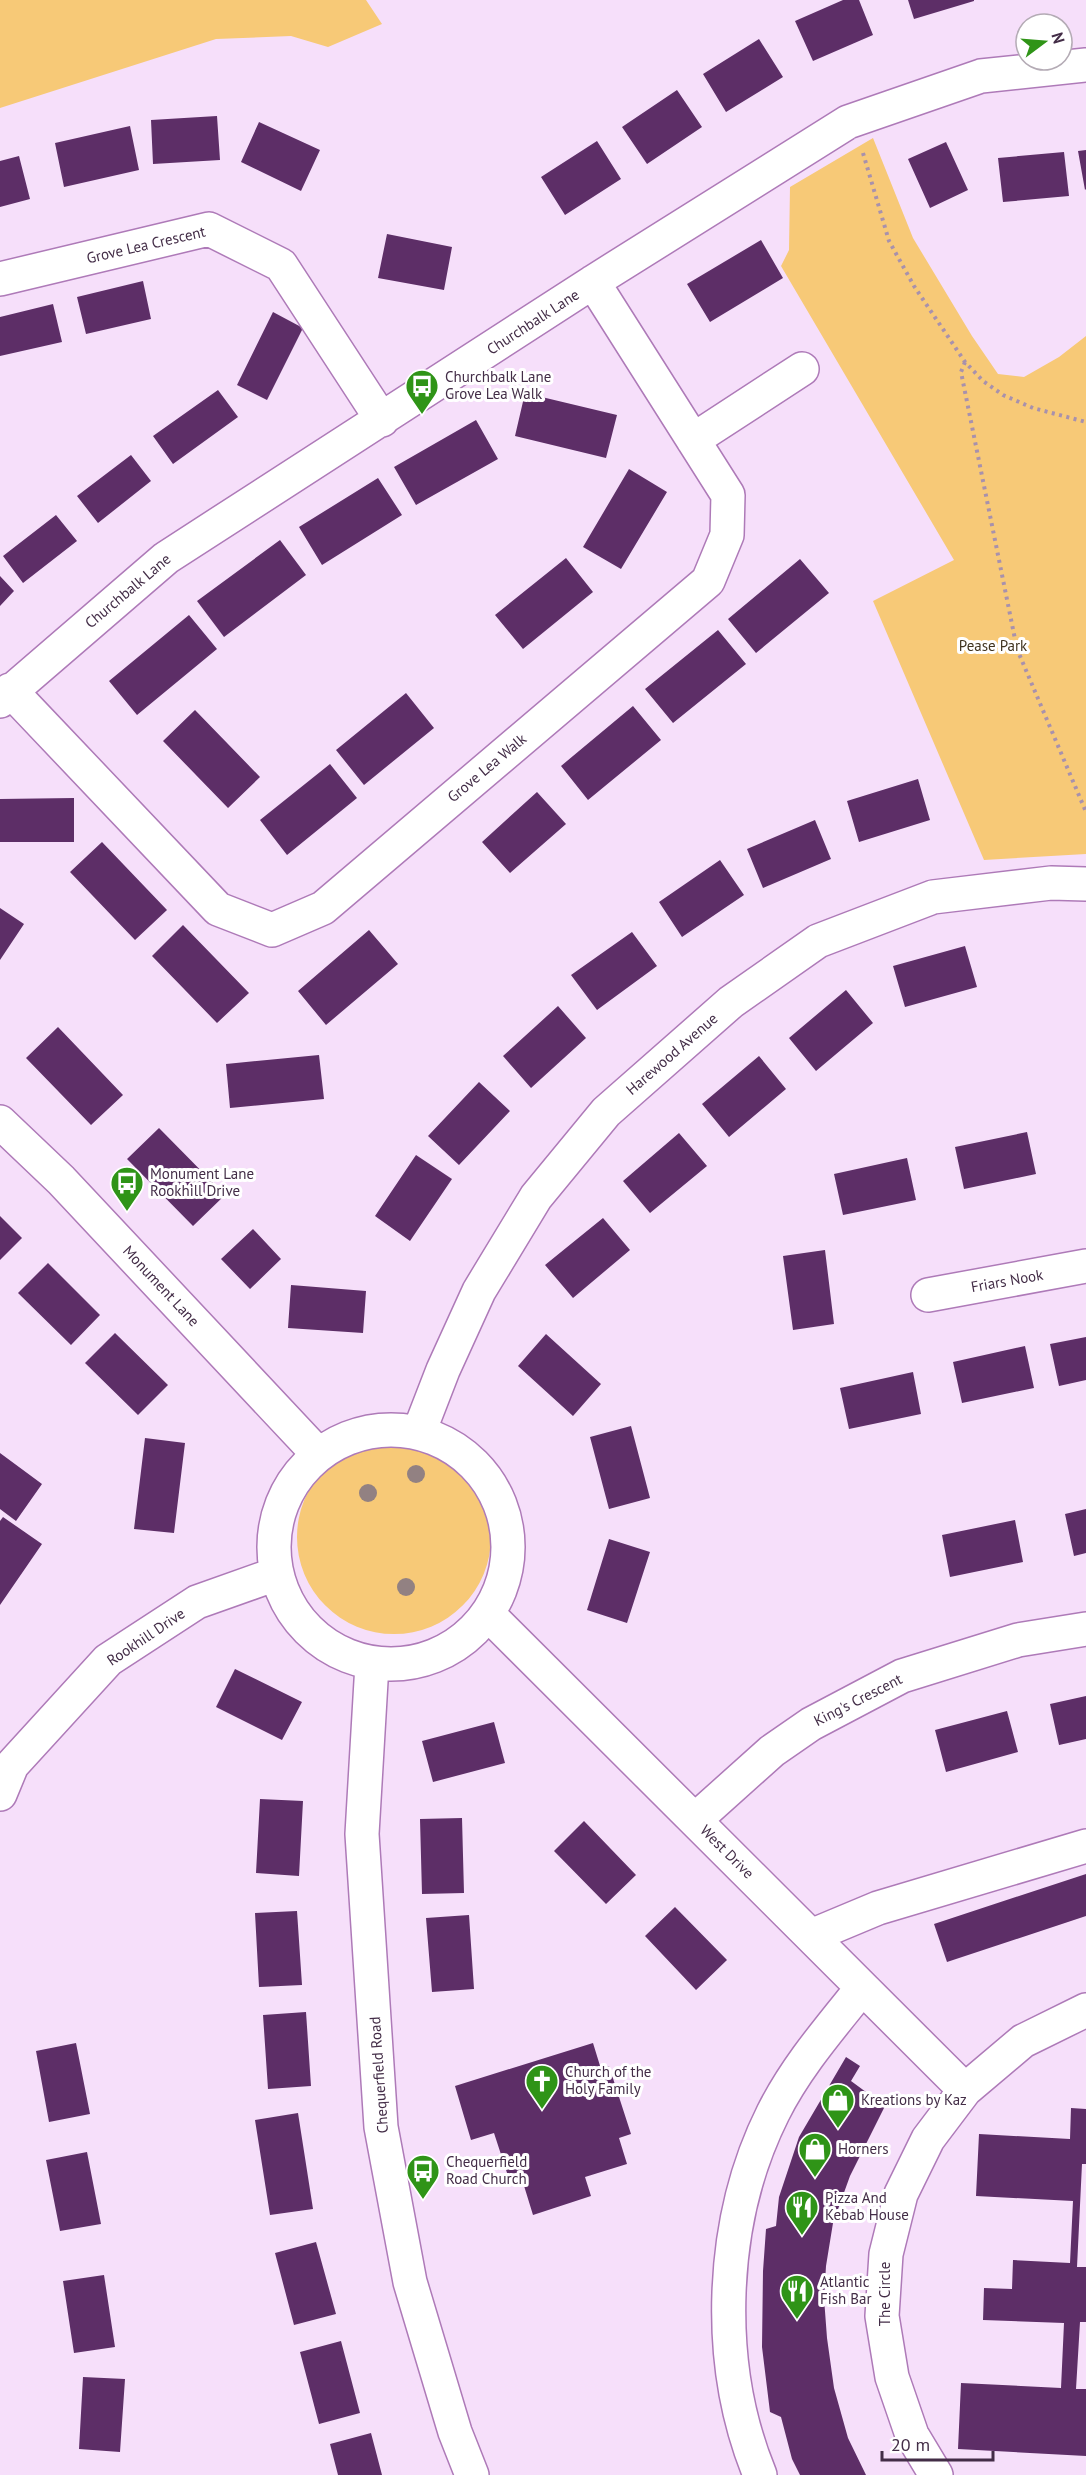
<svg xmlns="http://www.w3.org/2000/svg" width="1086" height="2475" font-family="'PT Sans',sans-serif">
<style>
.green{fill:#f7c977}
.building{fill:#5d2e67}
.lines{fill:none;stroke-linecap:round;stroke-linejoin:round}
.minor-casing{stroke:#ae7ab8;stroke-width:36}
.path{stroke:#a891ac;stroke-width:4;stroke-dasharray:3 4.5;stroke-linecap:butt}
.minor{stroke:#fff;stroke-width:33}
.tree{fill:#928182}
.labels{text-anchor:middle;stroke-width:6;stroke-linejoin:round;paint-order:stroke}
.street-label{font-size:15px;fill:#432d47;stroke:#fff}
.poi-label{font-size:15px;fill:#432d47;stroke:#fff;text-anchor:start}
.park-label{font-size:15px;fill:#403420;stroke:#fff}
</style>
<rect width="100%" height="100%" fill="#f6dffa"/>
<path class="green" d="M0 0H366L382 24 328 47 291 36 216 39 0 108Z
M873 138 913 238 972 336 998 374 1024 377 1059 357 1086 336V854L984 860 873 601 954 560 781 266 789 250 790 187Z
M297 1537a97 97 0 1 1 194 0a97 97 0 1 1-194 0Z"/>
<path class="building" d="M843 0H859L873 35 813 61 795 21Z
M908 0H974V1L914 19Z
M759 39 783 77 726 112 703 74Z
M677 90 702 127 647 164 622 127Z
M217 116 220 160 153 164 151 120Z
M259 122 320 150 301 191 241 162Z
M130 126 139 170 64 187 55 143Z
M597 141 621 179 565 215 541 177Z
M946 142 968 190 930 208 908 159Z
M1086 150V189L1085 190 1078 151Z
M1064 152 1069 196 1003 202 998 158Z
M19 156 30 199 0 207V161Z
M387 234 452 247 444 290 378 278Z
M761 240 783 278 710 322 687 284Z
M143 281 151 319 86 334 77 297Z
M53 304 62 342 0 356V317Z
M273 312 303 328 267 400 237 385Z
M218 390 238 417 173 464 153 436Z
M525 393 617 415 606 458 515 436Z
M476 420 498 459 416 505 394 467Z
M131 455 151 481 98 523 77 496Z
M629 469 667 492 621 569 583 547Z
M378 478 402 515 322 565 299 527Z
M56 515 77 541 23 583 3 556Z
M280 540 306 575 224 637 197 601Z
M566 558 593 592 523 649 495 615Z
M800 559 829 593 756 653 728 619Z
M0 576 14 591 0 606Z
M189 615 217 649 137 715 109 681Z
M718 630 746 664 673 723 645 689Z
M406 693 434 728 364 785 336 750Z
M633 706 661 740 588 800 561 766Z
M195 710 260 777 228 808 163 741Z
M330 764 357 798 287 855 260 820Z
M918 779 930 820 859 842 847 801Z
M537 792 566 824 510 873 482 842Z
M74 798V842H0V799Z
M815 820 831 859 763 888 747 849Z
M102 842 167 910 135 940 70 872Z
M720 860 744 895 682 937 659 902Z
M0 908 24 924 0 960Z
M183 925 249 993 217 1023 152 956Z
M369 930 398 964 326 1025 298 991Z
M632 932 657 966 597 1010 571 975Z
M965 946 977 987 905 1007 893 966Z
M846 990 873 1023 816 1071 789 1038Z
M558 1006 586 1038 531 1088 503 1056Z
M58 1027 123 1095 91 1125 26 1058Z
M319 1055 324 1099 230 1108 226 1064Z
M759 1056 786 1089 729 1137 702 1104Z
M479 1082 510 1111 459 1165 428 1136Z
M159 1128 225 1195 193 1226 127 1159Z
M1027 1132 1036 1174 964 1189 955 1147Z
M679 1133 707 1166 650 1213 623 1181Z
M416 1155 452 1179 410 1241 375 1216Z
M907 1158 916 1200 843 1215 834 1174Z
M0 1216 22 1238 0 1260Z
M603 1218 630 1250 573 1298 545 1265Z
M253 1229 281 1259 250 1289 221 1259Z
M825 1250 834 1324 793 1330 783 1256Z
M48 1263 100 1315 71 1345 18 1293Z
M291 1285 366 1291 363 1333 288 1328Z
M115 1333 168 1385 138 1415 85 1363Z
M546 1334 601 1384 573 1416 518 1366Z
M1086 1337V1380L1059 1386 1050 1344Z
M1025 1346 1034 1388 962 1403 953 1362Z
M913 1372 921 1414 849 1429 840 1388Z
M631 1426 650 1498 609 1509 590 1437Z
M145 1438 185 1443 174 1533 134 1529Z
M0 1453 42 1484 16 1521 0 1509Z
M1086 1509V1553L1074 1556 1065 1514Z
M3 1517 42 1544 0 1605V1521Z
M1015 1520 1023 1562 950 1577 942 1535Z
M609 1539 650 1552 627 1623 587 1610Z
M235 1669 302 1702 282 1740 216 1707Z
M1086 1696V1739L1059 1745 1050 1704Z
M1007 1711 1018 1752 946 1772 935 1730Z
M494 1722 505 1763 433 1782 422 1741Z
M260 1799 303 1801 299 1876 256 1873Z
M462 1818 464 1893 422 1894 420 1819Z
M584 1821 636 1875 606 1904 554 1851Z
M1086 1874V1916L947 1962 934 1924Z
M675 1907 727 1960 696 1990 645 1936Z
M297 1911 302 1985 259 1987 255 1913Z
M469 1915 474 1989 432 1992 426 1918Z
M306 2012 311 2086 268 2089 263 2015Z
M76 2043 90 2114 49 2122 36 2051Z
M593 2043 601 2069 609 2066 631 2134 619 2138 627 2164 585 2177 591 2196 533 2215 521 2176 509 2179 494 2133 471 2140 455 2086Z
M846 2057 860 2066 851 2081 885 2106 850 2176 833 2223 826 2266 824 2298 827 2338 834 2388 848 2438 866 2475H800L792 2459 781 2417 770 2412 762 2347 763 2271 766 2229 776 2226 779 2197 799 2137Z
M1071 2108 1086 2109V2164H1082L1077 2267H1086V2322H1080L1076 2389H1086V2456L958 2449 961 2383 1061 2388 1064 2323 983 2320 984 2288 1012 2289 1013 2260 1070 2263 1073 2201 976 2196 979 2134 1070 2139Z
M298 2113 313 2209 270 2215 255 2120Z
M87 2152 101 2224 60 2231 46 2160Z
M316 2242 336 2314 294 2325 275 2253Z
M104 2275 115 2347 74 2353 63 2281Z
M341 2341 360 2413 319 2424 300 2352Z
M83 2377 125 2379 120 2452 79 2449Z
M371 2433 382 2475H338L330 2444Z"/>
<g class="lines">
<defs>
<path id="minor" d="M0 279 209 229 281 265 382 420
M693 440 802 369
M10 690 218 909 272 930 323 908 708 581 727 535 728 495 593 282
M0 701 166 558 593 282 848 122 981 76 1086 65
M0 1122 61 1180 318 1454
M928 1295 1086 1266
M274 1547a117 117 0 1 1 234 0a117 117 0 1 1-234 0Z
M419 1432 443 1370 479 1291 536 1197 606 1112 731 1002 818 941 933 897 1051 883 1086 884
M488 1614 965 2090
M372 1664 362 1834 381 2127 410 2282 455 2432 472 2475
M0 1794 12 1765 108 1660 197 1602 276 1574
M695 1820 772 1751 811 1724 902 1676 1018 1640 1086 1629
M811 1936 878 1908 1086 1846
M760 2475C714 2364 719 2221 773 2113 796 2067 830 2028 862 1988
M936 2475 912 2435 892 2377 882 2316 886 2254 901 2194 928 2139 965 2090 1023 2041 1086 2010"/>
</defs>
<use href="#minor" class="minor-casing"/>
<path class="path" d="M863 153 889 241 914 286 965 362 983 381 1003 395 1033 408 1086 422
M965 362 961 372 1017 649 1086 812"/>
<use href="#minor" class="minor"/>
</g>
<g class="tree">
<circle cx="416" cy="1474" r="9"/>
<circle cx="368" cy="1493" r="9"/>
<circle cx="406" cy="1587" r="9"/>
</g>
<defs>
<symbol id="bus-pin" viewBox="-11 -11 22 30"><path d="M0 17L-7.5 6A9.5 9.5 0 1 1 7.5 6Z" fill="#2f9417" stroke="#fff"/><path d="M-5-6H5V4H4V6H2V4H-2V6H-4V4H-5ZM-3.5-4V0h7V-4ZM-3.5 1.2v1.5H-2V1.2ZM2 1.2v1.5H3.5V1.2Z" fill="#fff"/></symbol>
<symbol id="church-pin" viewBox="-11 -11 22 30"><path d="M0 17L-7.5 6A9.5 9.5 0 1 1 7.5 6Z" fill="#2f9417" stroke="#fff"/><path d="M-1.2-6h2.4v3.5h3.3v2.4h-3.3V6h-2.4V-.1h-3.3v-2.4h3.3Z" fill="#fff"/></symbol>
<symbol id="shop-pin" viewBox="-11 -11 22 30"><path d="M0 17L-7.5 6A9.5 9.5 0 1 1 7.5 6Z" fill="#2f9417" stroke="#fff"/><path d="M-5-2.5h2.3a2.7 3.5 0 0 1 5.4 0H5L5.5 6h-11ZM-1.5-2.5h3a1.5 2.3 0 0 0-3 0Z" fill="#fff"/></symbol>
<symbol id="restaurant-pin" viewBox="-11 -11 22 30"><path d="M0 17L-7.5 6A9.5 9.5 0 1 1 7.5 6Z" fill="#2f9417" stroke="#fff"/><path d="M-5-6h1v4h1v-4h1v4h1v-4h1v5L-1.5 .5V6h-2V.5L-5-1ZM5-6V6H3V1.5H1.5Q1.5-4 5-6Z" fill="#fff"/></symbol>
</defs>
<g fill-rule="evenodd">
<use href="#bus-pin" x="403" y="367" width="38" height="52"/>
<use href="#bus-pin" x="108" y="1164" width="38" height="52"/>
<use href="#church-pin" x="523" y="2062" width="38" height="52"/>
<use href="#shop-pin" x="819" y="2081" width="38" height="52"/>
<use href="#shop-pin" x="796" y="2130" width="38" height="52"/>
<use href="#bus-pin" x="404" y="2152" width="38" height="52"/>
<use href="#restaurant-pin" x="783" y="2188" width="38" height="52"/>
<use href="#restaurant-pin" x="778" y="2272" width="38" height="52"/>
</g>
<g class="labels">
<g class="street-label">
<text transform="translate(146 245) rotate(-13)" y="5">Grove Lea Crescent</text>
<text transform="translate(533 322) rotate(-33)" y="5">Churchbalk Lane</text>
<text transform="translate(128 591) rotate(-40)" y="5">Churchbalk Lane</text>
<text transform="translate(487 768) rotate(-40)" y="5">Grove Lea Walk</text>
<text transform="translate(672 1054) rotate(-41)" y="5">Harewood Avenue</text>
<text transform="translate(1007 1281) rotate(-10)" y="5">Friars Nook</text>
<text transform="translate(161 1286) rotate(47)" y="5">Monument Lane</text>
<text transform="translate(146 1637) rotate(-34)" y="5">Rookhill Drive</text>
<text transform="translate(858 1700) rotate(-27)" y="5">King's Crescent</text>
<text transform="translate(727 1852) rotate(45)" y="5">West Drive</text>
<text transform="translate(379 2075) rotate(-94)" y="5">Chequerfield Road</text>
<text transform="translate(885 2294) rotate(-90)" y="5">The Circle</text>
</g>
<g class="poi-label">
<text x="445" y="382">Churchbalk Lane<tspan x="445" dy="17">Grove Lea Walk</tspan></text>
<text x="150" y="1179">Monument Lane<tspan x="150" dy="17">Rookhill Drive</tspan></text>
<text x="565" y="2077">Church of the<tspan x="565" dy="17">Holy Family</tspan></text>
<text x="861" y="2105">Kreations by Kaz</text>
<text x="838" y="2154">Horners</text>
<text x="446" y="2167">Chequerfield<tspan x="446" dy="17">Road Church</tspan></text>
<text x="825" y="2203">Pizza And<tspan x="825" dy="17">Kebab House</tspan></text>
<text x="820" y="2287">Atlantic<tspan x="820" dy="17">Fish Bar</tspan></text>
</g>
<g class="park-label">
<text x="993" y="651">Pease Park</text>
</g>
</g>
<g transform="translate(1044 42) rotate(74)"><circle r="28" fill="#ffffff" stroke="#b4abb5" stroke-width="1.5"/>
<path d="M0-4.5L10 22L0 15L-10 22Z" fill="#2f9417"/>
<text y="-9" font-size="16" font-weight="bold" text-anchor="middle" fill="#432d47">N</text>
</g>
<path d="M882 2451v9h111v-9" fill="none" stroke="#432d47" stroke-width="3"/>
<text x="891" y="2451" font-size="18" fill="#432d47" stroke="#ffffff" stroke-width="4.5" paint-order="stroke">20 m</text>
</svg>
